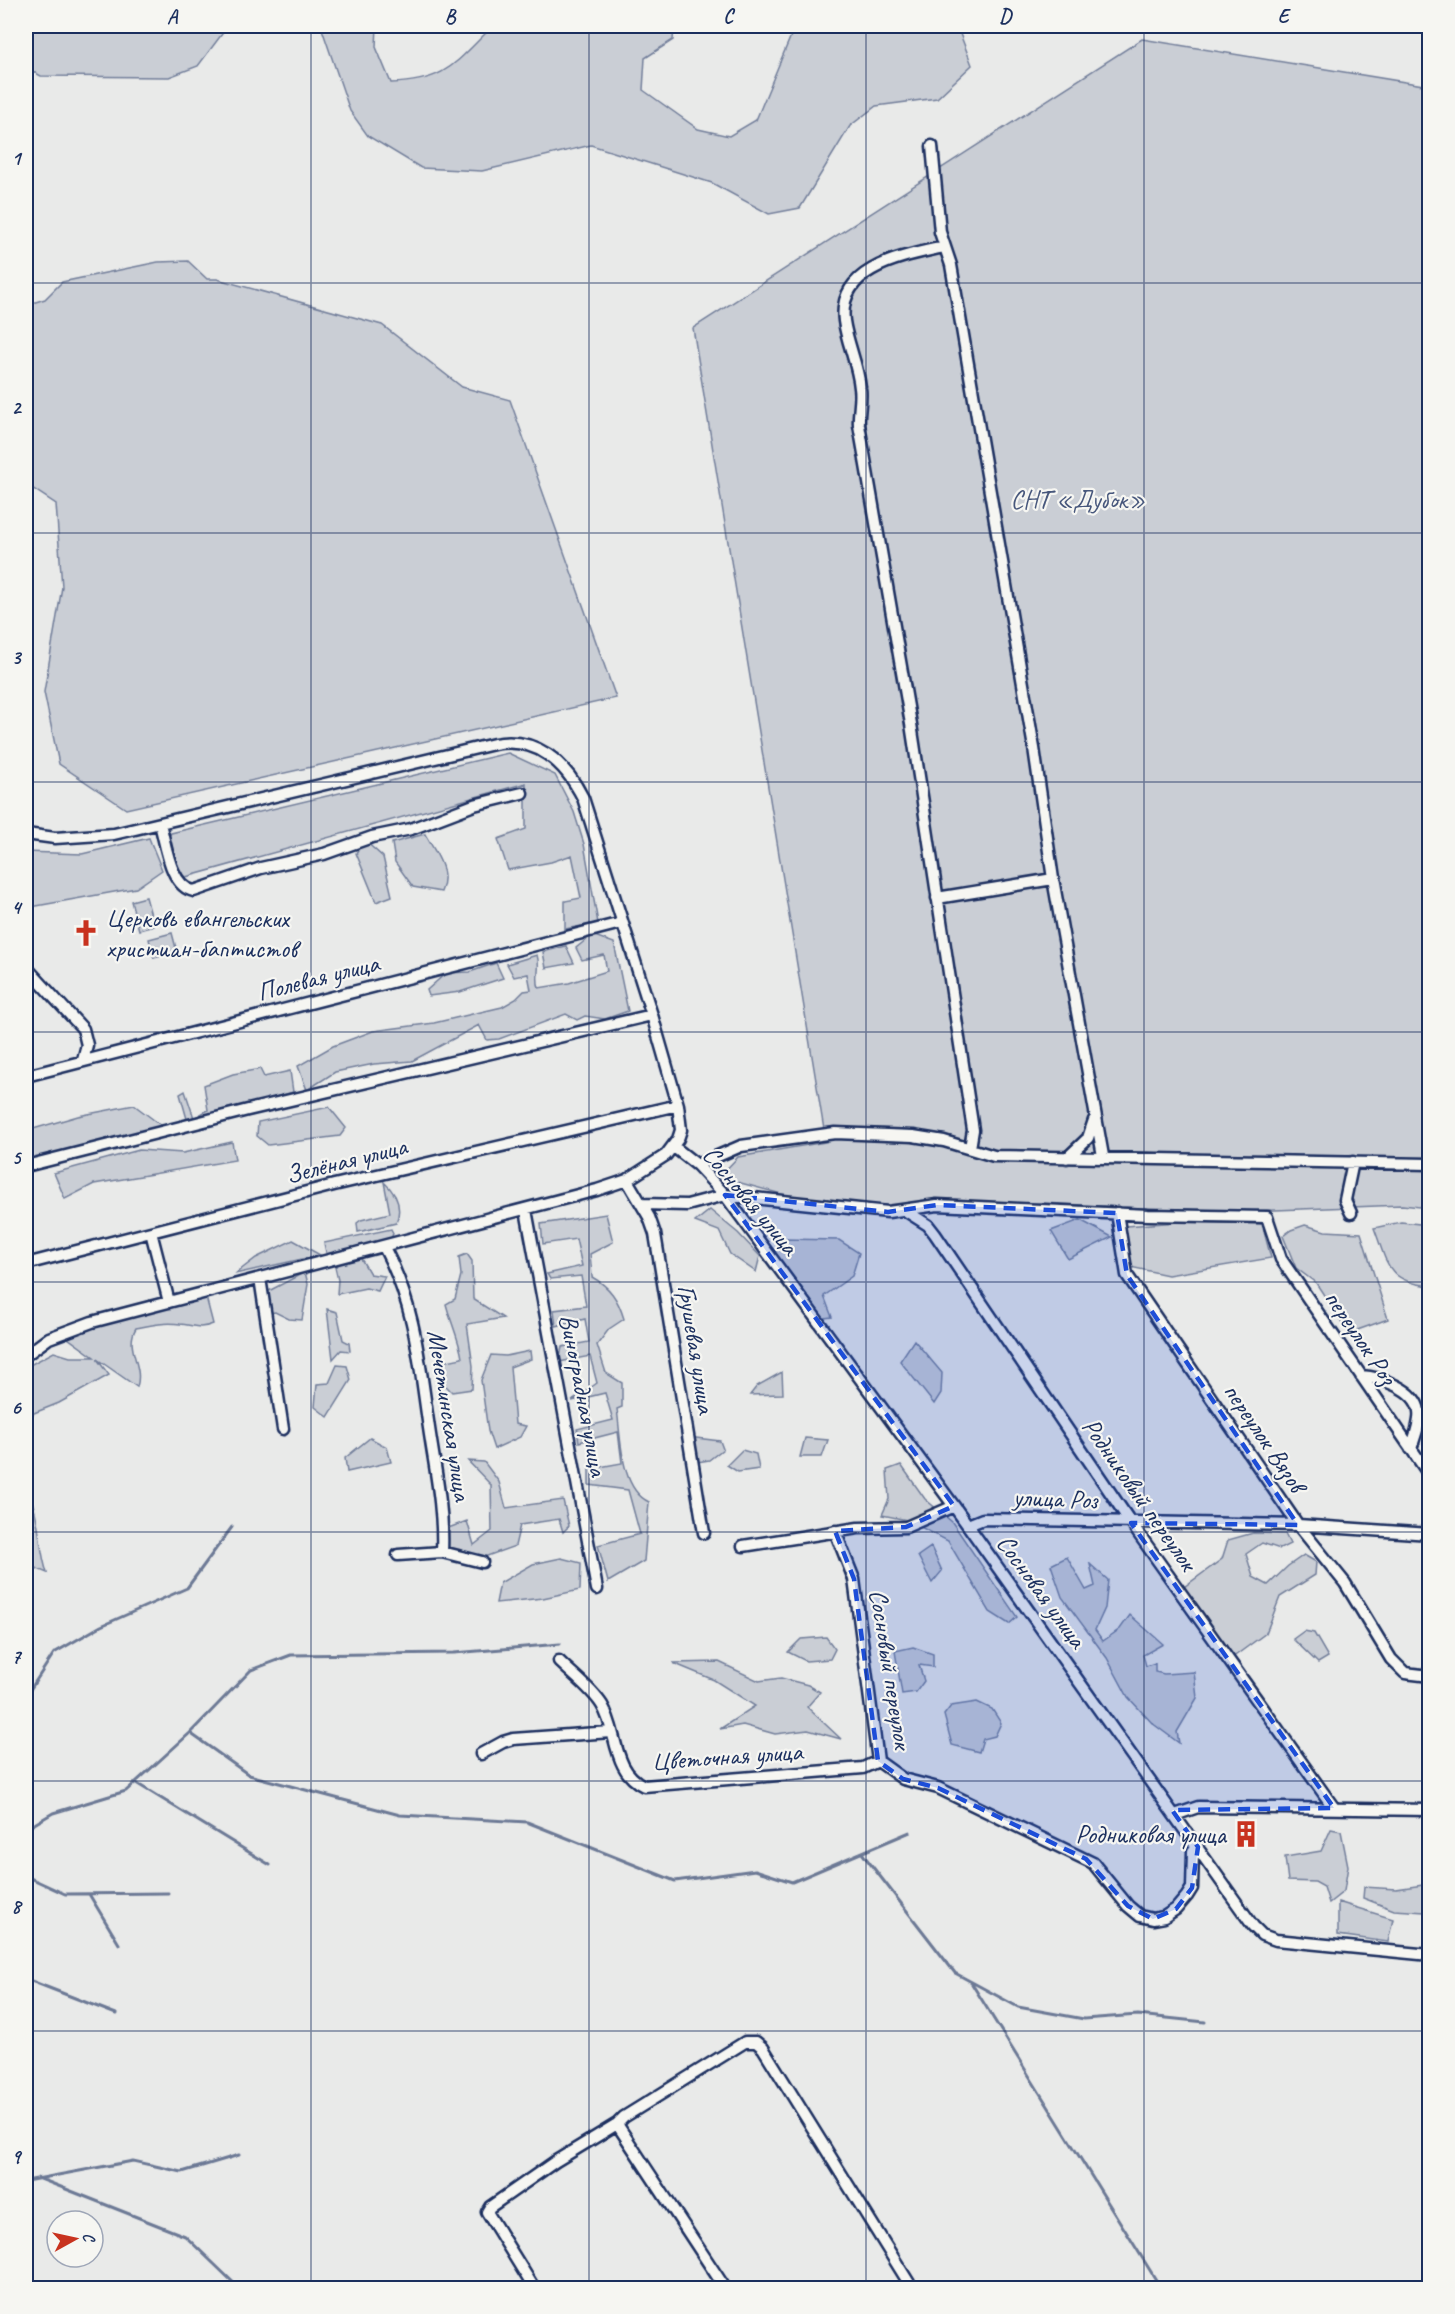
<svg xmlns="http://www.w3.org/2000/svg" width="1455" height="2314" font-family="Caveat,sans-serif">
<style>
.green{fill:#caced5;stroke:#727e9a;stroke-width:1.5}
.lines{fill:none;stroke-linecap:round;stroke-linejoin:round}
.stream{stroke:#6c7995;stroke-width:3}
.minor-casing{stroke:#1b2f5e;stroke-width:15}
.minor{stroke:#f6f6f2;stroke-width:10}
.marked{fill:#1d4ed8;fill-opacity:0.2;stroke:#1d4ed8;stroke-width:4.5;stroke-dasharray:12 8;stroke-linejoin:round}
.grid{fill:none;stroke:#1b2f5e;stroke-width:1.5;stroke-opacity:0.55}
.labels{text-anchor:middle;stroke-width:4.5;stroke-linejoin:round;paint-order:stroke}
.park-label{font-size:26px;fill:#47577c;stroke:#f6f6f2}
.poi-label{font-size:26px;fill:#1b2f5e;stroke:#f6f6f2;text-anchor:start}
.street-label{font-size:26px;fill:#1b2f5e;stroke:#f6f6f2}
.neatline{fill:none;stroke:#1b2f5e;stroke-width:2}
.grid-label{font-size:20px;text-anchor:middle;font-weight:bold;fill:#1b2f5e}
</style>
<rect width="100%" height="100%" fill="#e9eae9"/>
<filter id="ink" filterUnits="userSpaceOnUse"><feTurbulence type="fractalNoise" baseFrequency=".0167" numOctaves="2"/><feDisplacementMap in="SourceGraphic" scale="12" xChannelSelector="R" yChannelSelector="G"/><feConvolveMatrix kernelMatrix="1 2 1 2 8 2 1 2 1" color-interpolation-filters="sRGB"/></filter>
<g filter="url(#ink)">
<path class="green" d="M26 26H228L198 66 169 77 41 76 26 68Z
M321 26H377L376 47 391 83C446 81 454 64 491 28L499 26H674L673 40 645 58 643 90 698 129 729 136 756 120 795 26H957L972 65 937 98 876 106 850 126 800 208 769 214 712 183 591 145 482 171 421 168 368 136 350 111Z
M1142 39 1429 86V1208L1402 1205 1221 1212 1043 1203 851 1213 719 1177 738 1157 826 1142 693 328Z
M188 261 207 279H217L382 325 462 387 510 400 616 698 126 809 59 764 44 692 62 587 56 504 26 484V305L45 299 62 282 158 262Z
M508 753 555 775 574 812 584 844 598 923 565 929V901L581 898 572 855 551 862 508 870 498 839 526 829V783L182 878 165 841 171 833Z
M425 834C435 852 451 871 441 892L413 887 395 862 392 843Z
M149 838 162 870 136 888 31 907 26 905V852L82 854Z
M364 840 383 857 392 896 376 902 356 853Z
M146 897 154 926 139 930 131 901Z
M172 933 177 952 154 958 149 939Z
M592 935 614 943 628 1011 605 1019 585 1016 577 1020 566 1014 499 1039 487 1040 479 1025 412 1061 374 1064 335 1072 307 1090 298 1066 333 1046 373 1031 434 1023 502 1007 516 999 524 991 531 990 528 974 514 977 507 964 537 955C541 967 535 976 539 988L569 983 607 971 604 955 582 960 576 948Z
M566 946 574 963 546 968 543 952Z
M496 963 503 978 460 992 429 996 427 990 446 973 470 972Z
M260 1069 264 1077 290 1071 293 1092 26 1166V1131L78 1116 134 1105 162 1126 187 1119 180 1094 185 1091 194 1118 208 1110 204 1085 233 1074Z
M329 1107 346 1128 340 1136 268 1145 257 1136 258 1122Z
M232 1142 235 1160 94 1184 65 1199 54 1173 139 1150 183 1153Z
M384 1182C396 1193 403 1206 396 1223L358 1232 357 1223 361 1220 390 1213Z
M710 1210 738 1233 760 1256 756 1272 730 1254 719 1231 695 1222Z
M606 1214 613 1242 590 1254 592 1277C610 1287 618 1299 624 1319L609 1329 597 1345 606 1373 622 1383V1407L617 1409C621 1437 620 1489 649 1502L644 1561 608 1582 598 1545 640 1534 628 1490 589 1485V1469L622 1463 618 1432 579 1442 577 1429 613 1420 605 1393 572 1401 597 1383 590 1356 559 1362 562 1347 589 1342 585 1319 556 1326 554 1310 586 1306 581 1276 550 1279 547 1274 582 1266 576 1239 543 1244 541 1224Z
M1080 1220 1112 1237 1068 1259 1051 1231Z
M1178 1222 1262 1224 1271 1258 1168 1275 1130 1267 1126 1226Z
M1401 1222 1429 1225V1286C1386 1281 1388 1264 1374 1228Z
M1305 1225 1325 1231 1361 1233 1388 1319 1349 1333 1316 1283 1296 1268 1283 1236 1291 1230Z
M391 1229 393 1233 391 1240 327 1257 324 1243Z
M783 1239 839 1240 859 1253 852 1276 824 1296 832 1317 816 1319 770 1257Z
M293 1240 320 1255 235 1274 256 1258Z
M467 1254 472 1261 473 1299 503 1318 467 1324 473 1366 472 1389 452 1392 444 1384 442 1362 462 1358C459 1339 451 1323 446 1304L455 1299 461 1275 459 1257Z
M360 1257 370 1274 385 1276 378 1291 366 1288 337 1294 338 1280 335 1267 343 1261Z
M305 1272 308 1284 302 1320 289 1319 275 1312 270 1313 265 1293Z
M206 1297 213 1324C199 1330 193 1325 180 1324 164 1322 151 1325 136 1328 124 1348 144 1365 137 1387L97 1359 109 1375 59 1403 34 1413 26 1421V1367L54 1352 70 1357H94L68 1338 96 1324Z
M327 1309 337 1312 343 1340 349 1343 350 1351 341 1350 333 1359Z
M914 1340 942 1373 941 1393 934 1404 900 1361Z
M530 1351 531 1359 510 1367 515 1424 526 1426 520 1437 494 1449 488 1431 481 1380 491 1355 506 1356Z
M337 1365 347 1366 351 1380 328 1417 315 1407 317 1384 329 1383Z
M782 1372 783 1394 750 1395 757 1386Z
M688 1437 720 1441 723 1449 709 1460 692 1463Z
M370 1438 387 1447 391 1462 347 1472 345 1458Z
M805 1438 828 1440 822 1457H800Z
M742 1450 756 1454 759 1469 738 1472 727 1465Z
M468 1461 484 1462 499 1482 506 1508 563 1500 569 1526 563 1532 559 1519 520 1525 515 1546 476 1560 451 1554 443 1530 467 1521 474 1545 492 1531 491 1485Z
M901 1465 925 1499 952 1522 1017 1617 1009 1624 990 1612 948 1541 907 1520 882 1515 889 1499 887 1470Z
M26 1488C40 1512 38 1546 47 1573L26 1564Z
M1253 1533 1285 1534 1290 1544 1280 1549 1262 1543 1246 1554 1253 1577 1268 1585 1288 1566 1304 1555 1316 1562 1315 1575 1280 1597 1266 1633 1232 1658 1184 1587 1222 1559 1228 1540Z
M931 1547 942 1571 932 1583 918 1556Z
M1067 1557 1086 1590 1095 1586 1090 1564 1108 1580 1105 1608 1095 1630 1103 1641 1120 1629 1130 1615 1163 1644 1143 1655 1146 1666 1155 1663V1672L1164 1674 1194 1672 1197 1698 1177 1732 1179 1743 1152 1723 1128 1697 1107 1658 1062 1597 1051 1565Z
M561 1558 581 1563 580 1590 543 1598 496 1603 500 1583 533 1564Z
M1304 1631 1314 1633 1328 1657 1318 1663 1293 1639Z
M826 1637 835 1649 830 1659 806 1661 788 1652 801 1639Z
M913 1647 933 1654V1667L919 1665 924 1681 916 1692 902 1694 895 1651Z
M719 1662 759 1681 781 1678 808 1685 820 1692 807 1707 841 1739 808 1730 775 1734 743 1725 720 1729 755 1706 714 1680 673 1663Z
M977 1702 992 1709 1001 1723 995 1736 983 1739 979 1752 952 1745 944 1715 951 1706Z
M1331 1829 1341 1831 1348 1866 1344 1891 1329 1903 1324 1887 1315 1882 1288 1881 1285 1857 1321 1851Z
M1423 1885 1429 1889V1908L1425 1912 1394 1910 1363 1898 1364 1887 1396 1889Z
M1338 1902 1393 1919 1388 1942 1338 1935Z"/>
<g class="lines">
<path class="stream" d="M26 1696 54 1653 101 1626 187 1588 232 1527
M190 1733 249 1775 400 1815 527 1822 675 1881 755 1870 792 1882 910 1832
M136 1783 270 1865
M26 1829 53 1813 126 1791 190 1733 251 1670 291 1655 454 1653 560 1644
M862 1853 955 1973 1018 2007 1084 2019 1138 2015 1205 2022
M26 1876 65 1894 168 1893
M89 1894 119 1944
M26 1979 116 2014
M972 1984 1161 2288
M38 2178 185 2236 239 2288
M26 2181 133 2161 182 2172 239 2155"/>
<defs>
<path id="minor" d="M932 146 940 232 951 265 1034 748 1053 879 1103 1156
M944 247C905 256 837 266 844 321 847 343 858 365 860 388 862 400 858 412 859 425L911 724 973 1130 970 1148
M160 824C166 844 170 887 194 891L261 868 324 854 372 837 411 829 474 805 522 793
M26 834 55 838 114 834 494 744C536 736 565 762 583 798L652 1015 678 1105 681 1130 678 1139 666 1155 627 1180 597 1190 92 1322 49 1338 26 1355
M937 898 1053 879
M26 967 83 1029 87 1045 83 1060
M26 1076 621 923
M674 1147 697 1165 725 1195 954 1506 1253 1926 1262 1935 1276 1940 1430 1955
M1067 1158 1088 1138 1094 1120
M697 1165 741 1146 835 1133 913 1136 944 1141 994 1156 1430 1164
M26 1166 248 1110 652 1015
M627 1180 649 1217 655 1234 704 1533
M642 1204 687 1205 725 1195 888 1212 937 1205 1148 1215 1267 1217 1281 1259 1430 1476
M526 1210 597 1589
M906 1211 928 1225 935 1234 1131 1523 1334 1808
M1117 1213 1127 1275 1298 1525 1345 1583 1391 1659 1405 1673 1430 1676
M1351 1213 1345 1200 1353 1162
M151 1232 169 1302
M384 1247C416 1308 419 1361 429 1428 435 1469 444 1510 442 1552L398 1555
M26 1264 334 1185 678 1105
M260 1278 283 1429
M1361 1376C1380 1377 1416 1389 1419 1411 1421 1423 1414 1438 1411 1449
M968 1525 983 1519 1298 1525 1430 1534
M835 1531 854 1579 878 1761 903 1779 938 1788 1093 1863 1128 1906 1140 1916 1153 1919 1164 1917 1176 1909 1187 1896 1192 1888 1193 1851 1198 1847
M743 1546 858 1528 906 1527 954 1506
M442 1552 482 1562
M559 1661C573 1675 592 1689 602 1705 618 1731 612 1771 644 1786L863 1768 878 1761
M481 1754 503 1742 513 1739 611 1732
M1175 1815 1198 1807 1430 1810
M617 2124 624 2117 745 2042H756L763 2048 912 2288
M534 2288 487 2212 490 2207 556 2161 617 2124 725 2288"/>
</defs>
<use href="#minor" class="minor-casing"/>
<use href="#minor" class="minor"/>
</g>
</g>
<path class="marked" d="M725 1195 888 1212 937 1205 1117 1213 1127 1275 1298 1525 1131 1523 1334 1808 1172 1810 1198 1847 1192 1888 1176 1909 1153 1919 1128 1906 1086 1859 938 1788 903 1779 878 1761 854 1579 835 1531 906 1527 954 1506Z"/>
<path class="grid" d="M311 26V2288M589 26V2288M866 26V2288M1144 26V2288M26 283H1430M26 533H1430M26 782H1430M26 1032H1430M26 1282H1430M26 1532H1430M26 1781H1430M26 2031H1430"/>
<defs>
<symbol id="church-bare" viewBox="-9 -9 18 18"><path d="M-1.2-6h2.4v3.5h3.3v2.4h-3.3V6h-2.4V-.1h-3.3v-2.4h3.3Z" fill="#c8321e" stroke="#f6f6f2" stroke-width="2.5" paint-order="stroke"/></symbol>
<symbol id="building-bare" viewBox="-9 -9 18 18"><path d="M-4-6H4V6H1V3H-1V6H-4ZM-2.5-4.3h1.7v1.8h-1.7ZM.8-4.3h1.7v1.8H.8ZM-2.5-1h1.7V.8h-1.7ZM.8-1h1.7V.8H.8Z" fill="#c8321e" stroke="#f6f6f2" stroke-width="2.5" paint-order="stroke"/></symbol>
</defs>
<g fill-rule="evenodd">
<use href="#church-bare" x="67" y="914" width="38" height="38"/>
<use href="#building-bare" x="1227" y="1815" width="38" height="38"/>
</g>
<g class="labels">
<g class="park-label">
<text x="1078" y="508">СНТ «Дубок»</text>
</g>
<g class="poi-label">
<text x="106" y="927">Церковь евангельских<tspan x="106" dy="30">христиан-баптистов</tspan></text>
<text x="1226" y="1843" text-anchor="end">Родниковая улица</text>
</g>
<g class="street-label">
<text transform="translate(318 977) rotate(-14)" y="9">Полевая улица</text>
<text transform="translate(346 1160) rotate(-14)" y="9">Зелёная улица</text>
<text transform="translate(751 1200) rotate(50)" y="9">Сосновая улица</text>
<text transform="translate(1361 1337) rotate(56)" y="9">переулок Роз</text>
<text transform="translate(697 1349) rotate(81)" y="9">Грушевая улица</text>
<text transform="translate(584 1395) rotate(79)" y="9">Виноградная улица</text>
<text transform="translate(450 1415) rotate(81)" y="9">Мечетинская улица</text>
<text transform="translate(1265 1437) rotate(56)" y="9">переулок Вязов</text>
<text transform="translate(1140 1494) rotate(55)" y="9">Родниковый переулок</text>
<text transform="translate(1055 1498) rotate(2)" y="9">улица Роз</text>
<text transform="translate(1042 1591) rotate(54)" y="9">Сосновая улица</text>
<text transform="translate(891 1669) rotate(81)" y="9">Сосновый переулок</text>
<text transform="translate(727 1756) rotate(-4)" y="9">Цветочная улица</text>
</g>
</g>
<rect width="1455" height="2314" fill="none" stroke="#f6f6f2" stroke-width="66"/>
<g transform="translate(75 2239) rotate(82)"><circle r="28" fill="#f6f6f2" stroke="#9ea6b7" stroke-width="1.5"/>
<path d="M0-4.5L10 22L0 15L-10 22Z" fill="#c8321e"/>
<text y="-9" font-size="16" font-weight="bold" text-anchor="middle" fill="#1b2f5e">С</text>
</g>
<rect x="33" y="33" width="1389" height="2248" class="neatline"/>
<g class="grid-label">
<text x="172" y="23">A</text>
<text x="450" y="23">B</text>
<text x="728" y="23">C</text>
<text x="1005" y="23">D</text>
<text x="1283" y="23">E</text>
<text x="16" y="165">1</text>
<text x="16" y="414">2</text>
<text x="16" y="664">3</text>
<text x="16" y="914">4</text>
<text x="16" y="1164">5</text>
<text x="16" y="1414">6</text>
<text x="16" y="1663">7</text>
<text x="16" y="1913">8</text>
<text x="16" y="2163">9</text>
</g>
</svg>
